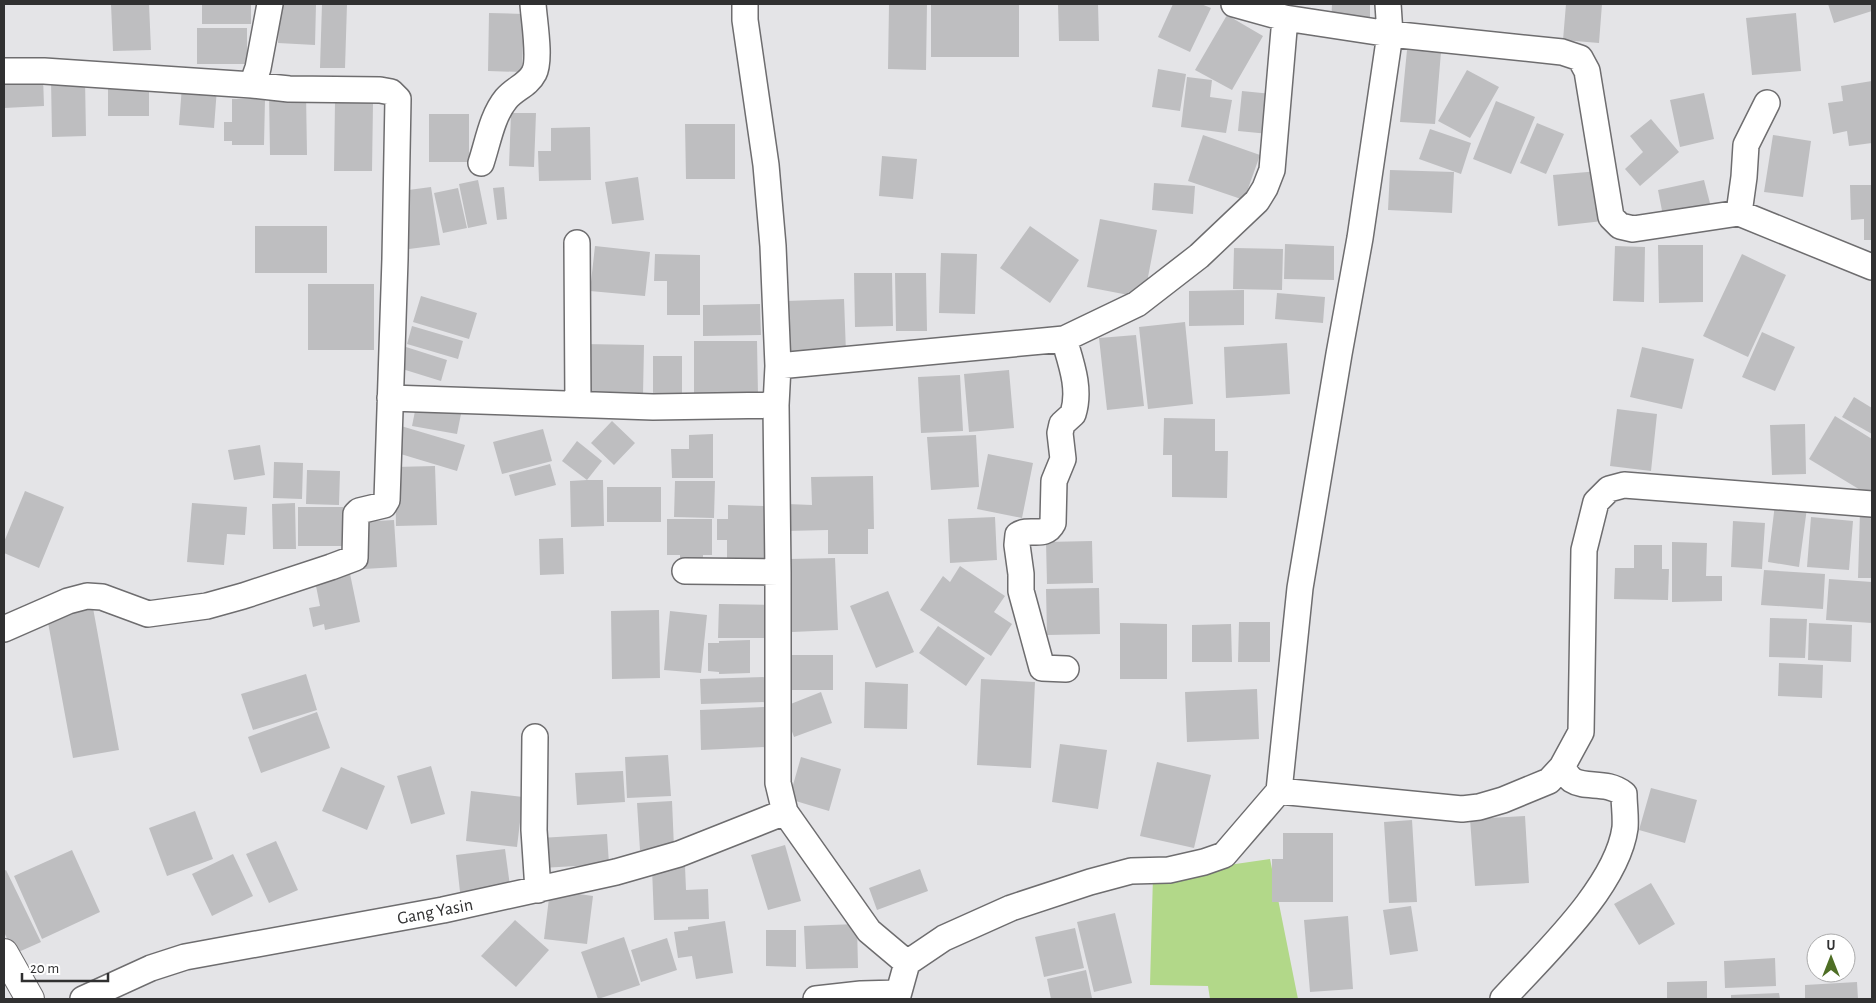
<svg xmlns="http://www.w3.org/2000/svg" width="1876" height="1003" font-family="'Alegreya Sans',sans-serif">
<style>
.green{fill:#b2d889}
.building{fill:#bebec0}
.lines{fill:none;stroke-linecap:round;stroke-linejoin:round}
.street-casing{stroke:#6e6d6f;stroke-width:28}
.primary-casing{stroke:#6e6d6f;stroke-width:30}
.street{stroke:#fff;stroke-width:25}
.primary{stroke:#fff;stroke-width:28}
.labels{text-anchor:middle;stroke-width:4;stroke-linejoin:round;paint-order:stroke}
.street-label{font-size:18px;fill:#303031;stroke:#fff}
</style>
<rect width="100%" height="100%" fill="#e4e4e7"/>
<path class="green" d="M1270 859 1298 999H1210L1208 986 1150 985 1153 876Z"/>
<path class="building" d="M111 4H149L151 50 113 51Z
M202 4H251V24H202Z
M280 4H316L315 45 278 43Z
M322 4H347L345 68H320Z
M889 4H927L926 70 888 69Z
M1058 4H1098L1099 41H1059Z
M1173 4H1201L1211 8 1190 52 1158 37Z
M1332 4H1370V25L1331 24Z
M1566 4H1602L1599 43 1563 40Z
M1828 4H1872V11L1834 23Z
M931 5H1019V57H931Z
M489 13 524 14 522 72 488 71Z
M1796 13 1801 71 1752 75 1746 18Z
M1227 15 1263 36 1232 90 1195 70Z
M197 28H247V64H197Z
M1407 50 1441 52 1435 124 1400 122Z
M1158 69 1186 74 1180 111 1152 107Z
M1467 70 1499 87 1470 138 1438 121Z
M43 76 44 106 4 108V77Z
M1187 77 1212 80 1210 97 1232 100 1226 133 1181 127Z
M51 79H85L86 136 52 137Z
M1872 81V143L1849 146 1847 131 1833 134 1828 103 1843 101 1841 86Z
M108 83H149V116H108Z
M182 86 217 88 214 128 179 125Z
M1242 91 1273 94 1269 134 1238 131Z
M306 92 307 155H270L269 93Z
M1704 93 1714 139 1680 147 1670 100Z
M232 99H265L264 145H232V141H224V122H232Z
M1496 101 1535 117 1511 174 1473 159Z
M335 102 373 103 372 171H334Z
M511 113H536L534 167 509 166Z
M429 114H469V162H429Z
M1651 119 1679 152 1640 186 1625 169 1643 152 1630 136Z
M1537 123 1564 134 1546 174 1520 163Z
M685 124H735V179H686Z
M590 127 591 180 539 181 538 151H551V128Z
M1430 129 1471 143 1461 174 1419 159Z
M1203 135 1260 155 1244 200 1188 181Z
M1773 135 1811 141 1803 197 1764 192Z
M882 156 917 159 913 199 879 196Z
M1390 170 1454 172 1452 213 1388 210Z
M1599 171 1603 221 1558 226 1553 175Z
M638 177 644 220 612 224 605 182Z
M478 180 487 224 468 228 459 184Z
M1704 180 1712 211 1664 221 1658 190Z
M1154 183 1195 186 1193 214 1152 210Z
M1850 185H1872V240H1864V219L1851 220Z
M431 187 440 245 409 249 401 191Z
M504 187 507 219 497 220 493 188Z
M458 188 467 228 443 233 434 193Z
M1100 219 1157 230 1144 298 1087 287Z
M255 226H327V273H255Z
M1030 226 1079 260 1050 303 1000 268Z
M1285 244 1334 246V280L1284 279Z
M1658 245H1703V302L1659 303Z
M595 246 650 252 645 296 590 291Z
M1615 246 1645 247 1644 302 1613 301Z
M1234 248 1283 249 1282 290 1233 289Z
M941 253 977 254 975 314 939 313Z
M655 254 700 255V315H667V281H654Z
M1742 254 1786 275 1748 357 1703 336Z
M854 273H892L893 326 855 327Z
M895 273H926L927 331H896Z
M308 284H374V350H308Z
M1244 290V325L1189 326V291Z
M1277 293 1325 297 1323 323 1275 319Z
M421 296 477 313 469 339 413 322Z
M844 299 846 353 788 354 786 301Z
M760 304 761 335 703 336V305Z
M1185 322 1193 404 1148 409 1139 327Z
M412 326 463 341 458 359 407 344Z
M1762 332 1795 347 1775 391 1742 377Z
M1136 335 1144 406 1107 410 1099 338Z
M694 341H757L758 395H694Z
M1287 343 1290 394 1226 398 1224 347Z
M583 344 644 345 643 395 582 394Z
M406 347 447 360 441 381 399 368Z
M1642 347 1694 359 1682 409 1630 397Z
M653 356H682V396H653Z
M1009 370 1014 428 969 432 964 374Z
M960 375 963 431 921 433 918 377Z
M1854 397 1872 408V434L1842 417Z
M417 401 462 409 457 434 412 426Z
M1617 409 1657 414 1651 471 1610 466Z
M1835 416 1872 439V497L1809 459Z
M1164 418 1215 419V451H1228L1227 498 1172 497V455H1163Z
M612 421 635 443 614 465 591 443Z
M1805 424 1806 474 1772 475 1770 425Z
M401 426 465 445 457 471 394 452Z
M543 429 552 461 502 474 493 442Z
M713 434V478H672L671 449H689V435Z
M976 435 979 487 931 490 927 437Z
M577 441 602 461 587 480H603L604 526 571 527 570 481 587 480 562 461Z
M260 445 265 475 234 480 228 450Z
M988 454 1033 463 1022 518 977 509Z
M274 462 303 463 302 499 273 498Z
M550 464 556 485 515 496 509 475Z
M435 466 437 525 396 526 395 467Z
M307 470 340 471 339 505 306 504Z
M873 476 874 529H868V554H828V530L786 531 787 504 812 505 811 477Z
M675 481H715L714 518 674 517Z
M607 487H661V522H607Z
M25 491 64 507 39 568 4 553V542Z
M192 503 247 507 245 535 227 534 224 565 187 562Z
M295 503 296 549H273L272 504Z
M1775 504 1807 508 1799 567 1768 562Z
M728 505 766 506 765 558H727V540H717V519H728Z
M298 507H343L344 546H298Z
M1860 512 1872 513V578H1858Z
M995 517 997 560 950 563 948 519Z
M1811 517 1853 521 1849 570 1807 567Z
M667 519H712V555H703V566H680V555H667Z
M394 520 397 567 364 569 361 522Z
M1733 521 1765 523 1762 569 1731 567Z
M563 538 564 574 540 575 539 539Z
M1092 541 1093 583 1047 584 1046 542Z
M1672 542 1707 543 1706 576H1722V601L1672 602Z
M1634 545H1662V569H1669L1668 600 1614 599 1615 568H1634Z
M835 558 838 630 792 632 789 559Z
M960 566 1005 596 994 612 1012 624 991 656 920 610 943 576 950 582Z
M349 569 360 622 325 630 324 624 313 627 309 608 320 606 314 576Z
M1764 570 1825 574 1823 609 1761 605Z
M1829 579 1872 582V623L1826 620Z
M1099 588 1100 634 1047 635 1046 589Z
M888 591 914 652 876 668 850 606Z
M719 604 774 605V638H718Z
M93 608 119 750 73 758 47 617Z
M659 610 660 678 612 679 611 611Z
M670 611 707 615 701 673 664 670Z
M1770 618 1807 619 1805 658 1769 657Z
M1239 622H1270V662H1238Z
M1120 623 1167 624V679H1120Z
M1809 623 1852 625 1851 662 1808 660Z
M1231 624 1232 662H1192V625Z
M938 626 985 658 966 686 919 653Z
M750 640V673L719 674V672L708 671V643H719V641Z
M789 655H833V690H789Z
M1779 663 1823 665 1822 698 1778 696Z
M306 674 317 710 253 730 241 694Z
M767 677 768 702 701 704 700 679Z
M981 679 1035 682 1031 768 977 765Z
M865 682 908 684 907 729 864 728Z
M1257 689 1259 739 1187 742 1185 692Z
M821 692 832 723 794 737 783 707Z
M764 707 766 747 701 750 700 710Z
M317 712 330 748 261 773 248 737Z
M1060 744 1107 750 1098 809 1052 802Z
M668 755 671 796 627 798 625 757Z
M801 757 841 769 829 811 789 799Z
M1157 762 1211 775 1194 848 1140 836Z
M431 766 445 814 411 824 397 776Z
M341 767 385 786 367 830 322 811Z
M623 771 625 802 577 805 575 773Z
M1651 788 1697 800 1685 843 1639 830Z
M471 791 523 797 517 847 466 841Z
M672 801 674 848 640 850 637 803Z
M195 811 213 859 167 876 149 828Z
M1525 816 1529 883 1475 886 1470 819Z
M1412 820 1417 902 1389 903 1384 822Z
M1283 833H1333V902H1272V859H1283Z
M607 834 609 864 542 868 540 838Z
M276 841 298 890 269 903 246 854Z
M785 845 801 901 768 910 751 855Z
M505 849 510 886 460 892 456 855Z
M72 850 100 912 42 939 14 876Z
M233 854 253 896 212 916 192 874Z
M685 866 686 890 708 889 709 919 654 920 652 868Z
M920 869 928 891 877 910 869 888Z
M6 870 41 942 14 954 4 932V871Z
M1651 883 1675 924 1639 945 1614 904Z
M550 890 593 896 587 944 544 939Z
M1411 906 1418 951 1390 955 1383 910Z
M1115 913 1132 983 1094 992 1077 922Z
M1348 916 1353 989 1310 992 1304 920Z
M515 920 549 950 516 987 481 956Z
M725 921 733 973 696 979 692 956 678 958 674 932 688 930V927Z
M857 924 858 968 806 969 804 926Z
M1075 928 1084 968 1044 977 1035 937Z
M766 930H796V967L766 966Z
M624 937 640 985 598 999 581 952Z
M667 938 677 970 641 982 631 950Z
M1775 958 1776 986 1725 988 1724 961Z
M1086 970 1092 998 1051 999 1047 979Z
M1707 981V999H1667V982Z
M1857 982 1858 999H1805V985Z
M1779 993 1780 999H1731V995Z"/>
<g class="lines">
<defs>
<path id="street" d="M745 4V20L766 165 773 246 778 366 776 405 778 572V783L785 812 869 931 907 963
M1234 4 1285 18 1390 34 1562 52 1580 58 1587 71 1611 217 1620 226 1633 229 1739 213 1872 267
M4 71H44L252 85 258 68 270 4
M481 163C488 142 492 116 506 99 514 89 528 85 534 73 541 60 534 20 533 4
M1739 213 1744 177 1746 145 1767 103
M577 243 578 404
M1064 339C1071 363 1081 389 1073 414L1062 424 1060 433 1063 459 1054 481 1053 523C1045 539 1030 527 1018 535L1017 545 1021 574V591L1042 668 1066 669
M778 366 1064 339 1137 304 1199 256 1257 201 1265 188 1272 170 1285 18
M390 398 653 407 776 405
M685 571 778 572
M4 629 68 601 87 596 102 597 148 614 207 606 243 596 331 567 355 558 356 514 359 511 384 505 387 500 395 259 398 99 391 92 380 90 289 89 252 85
M535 737 534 830 538 890
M1279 791 1462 809 1479 807 1503 800 1549 781 1562 767 1581 732 1584 550 1596 502 1609 489 1624 485 1872 504
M83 999 151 968 185 957 443 910 616 872 679 854 785 812
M816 999 861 994 898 993
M897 999 907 963 944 938 1011 908 1090 882 1131 871 1169 870 1204 862 1224 855 1279 791 1300 588 1339 354 1360 238 1390 34 1388 4
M1503 999C1542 956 1617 887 1625 828 1626 817 1624 805 1624 794 1606 780 1586 789 1572 780 1568 777 1565 771 1562 767"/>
<path id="primary" d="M4 953 30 999"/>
</defs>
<use href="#street" class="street-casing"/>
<use href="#primary" class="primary-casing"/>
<use href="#street" class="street"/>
<use href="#primary" class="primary"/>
</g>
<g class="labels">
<g class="street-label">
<text transform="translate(435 911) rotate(-11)" y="6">Gang Yasin</text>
</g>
</g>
<rect width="1876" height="1003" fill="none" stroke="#303031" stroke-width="10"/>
<g transform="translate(1831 958)"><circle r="24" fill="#ffffff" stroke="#acacad"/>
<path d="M0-4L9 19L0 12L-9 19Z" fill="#4e6e25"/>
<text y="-8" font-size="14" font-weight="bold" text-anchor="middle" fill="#303031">U</text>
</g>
<path d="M22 973v8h86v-8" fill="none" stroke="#303031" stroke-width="2.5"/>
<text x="30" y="973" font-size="15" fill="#303031" stroke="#ffffff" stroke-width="4" paint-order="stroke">20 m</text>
</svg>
